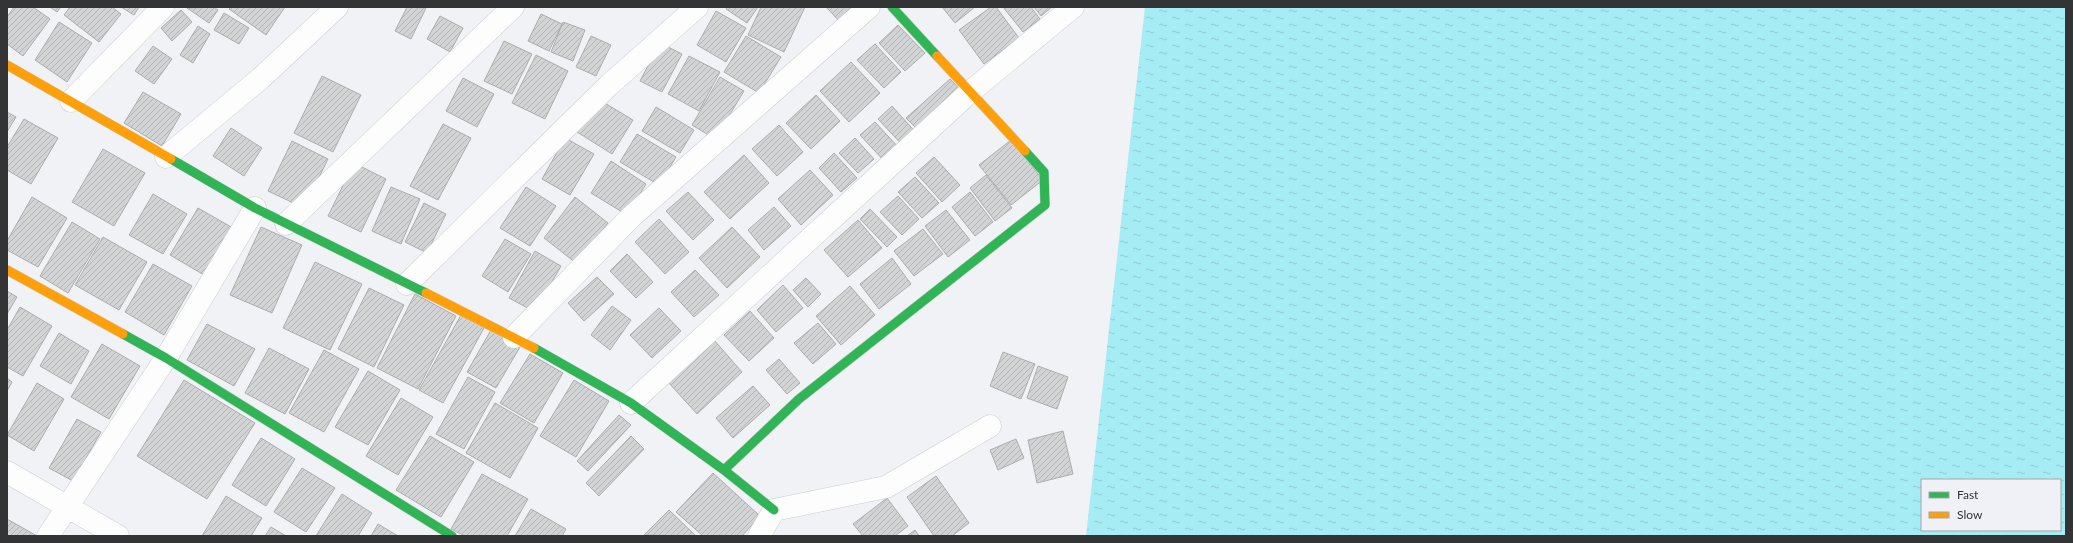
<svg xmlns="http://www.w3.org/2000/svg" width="2073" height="543" font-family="Lato,sans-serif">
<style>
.water{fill:url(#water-ripples);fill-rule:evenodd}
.building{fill:url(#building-hatch);stroke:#acadaf}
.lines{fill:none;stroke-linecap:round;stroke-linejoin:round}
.street-casing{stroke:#cccdd0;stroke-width:23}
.fast-casing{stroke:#cccdd0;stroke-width:10}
.slow-casing{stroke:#cccdd0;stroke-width:10}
.street{stroke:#fdfdfe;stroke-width:22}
.fast{stroke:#30b455;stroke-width:9}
.slow{stroke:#ff9f0a;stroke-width:9}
</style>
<defs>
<pattern id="water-ripples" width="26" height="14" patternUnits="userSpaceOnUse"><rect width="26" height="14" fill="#a6ecf5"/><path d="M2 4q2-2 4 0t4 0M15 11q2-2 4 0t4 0" fill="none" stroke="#8fcbd3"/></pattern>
<pattern id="building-hatch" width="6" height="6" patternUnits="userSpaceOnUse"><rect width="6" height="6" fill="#d2d3d5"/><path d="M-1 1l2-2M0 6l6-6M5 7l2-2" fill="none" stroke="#b5b6b7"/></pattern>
</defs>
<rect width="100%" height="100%" fill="#f0f2f5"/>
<path class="water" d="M1145 7H2066V536H1086ZM1922 480H2060V530H1922Z"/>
<path class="building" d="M14 7H33L50 19 23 56 7 44V17Z
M50 7H61L57 12Z
M70 7H112L121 14 99 42 64 15Z
M121 7H139L134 15Z
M214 7 218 10 209 23 187 8Z
M231 7H285L266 35 229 9Z
M407 7 426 8 411 39 395 31Z
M727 7H758L747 23 726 9Z
M761 7H805L784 52 748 35Z
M826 7H862L843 25Z
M942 7H975L955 23Z
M991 7H996L1019 38 984 64 959 30Z
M1003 7H1031L1040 19 1023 32Z
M1034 7H1052L1041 16Z
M181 10 192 22 172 41 161 28Z
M716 11 746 28 726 62 697 45Z
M224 13 249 28 239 44 214 30Z
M541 14 562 24 549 51 528 41Z
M440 16 463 28 450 52 427 39Z
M59 22 92 43 67 82 35 60Z
M563 22 585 30 573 61 551 52Z
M898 25 925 53 905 71 879 43Z
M198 26 210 34 193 63 180 55Z
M591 36 611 45 596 76 576 67Z
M746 36 781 57 759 93 724 72Z
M504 41 532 54 512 94 484 81Z
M660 43 682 54 662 92 640 81Z
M875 44 901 72 884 88 857 60Z
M153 46 172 59 154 84 135 71Z
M536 55 568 71 545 119 512 103Z
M689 56 720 72 699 111 668 94Z
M851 62 880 93 849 122 820 91Z
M322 76 361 95 333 152 294 133Z
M720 77 744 91 715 139 692 125Z
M463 78 494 94 477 127 446 111Z
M950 79 966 96 923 135 906 118Z
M143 92 181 114 162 146 124 123Z
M816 95 840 121 811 149 786 123Z
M598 99 633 120 612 154 577 132Z
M892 106 919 136 906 149 878 119Z
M656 107 694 130 680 153 642 131Z
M7 112 16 117 7 132Z
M24 119 58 138 31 184 7 170V147Z
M875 122 900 149 886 163 860 135Z
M443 124 471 138 438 200 410 186Z
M779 125 803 152 777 176 752 149Z
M231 128 262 148 244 176 213 156Z
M637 134 676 157 659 185 620 162Z
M565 138 594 154 570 195 542 179Z
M855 138 874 159 858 173 839 153Z
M1011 140 1043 180 1011 205 979 165Z
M292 141 328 159 304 208 268 191Z
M103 149 145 173 114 226 72 202Z
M834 153 857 178 841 192 819 168Z
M744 155 769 183 730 219 704 192Z
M934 157 960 185 942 202 916 173Z
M611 161 646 184 627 215 591 193Z
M354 163 386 179 361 232 328 216Z
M810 170 833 195 801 225 778 199Z
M986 175 1012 208 995 221 970 188Z
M915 177 939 203 922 218 898 192Z
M391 187 420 199 401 244 372 231Z
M526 187 556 206 530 246 500 228Z
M688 192 714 220 693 240 666 211Z
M970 192 993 222 975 236 952 207Z
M153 194 187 214 163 254 129 235Z
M898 196 919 219 902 235 880 212Z
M32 197 67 218 38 267 7 250V241Z
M575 197 608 223 576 263 544 238Z
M424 203 446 214 427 253 405 242Z
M774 207 791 226 764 250 748 230Z
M198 208 233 228 204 275 170 255Z
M870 209 897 237 887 247 860 219Z
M946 210 970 240 948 257 925 226Z
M659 219 689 252 665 274 635 242Z
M858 220 882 248 848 277 824 250Z
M72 222 100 239 68 293 40 276Z
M261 227 302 245 272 313 230 295Z
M732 227 760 257 727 288 699 258Z
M923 229 943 254 914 276 894 251Z
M103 237 147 262 119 310 75 285Z
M505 239 531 254 508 292 482 276Z
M535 251 561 266 535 312 509 298Z
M627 254 653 282 636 298 610 271Z
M892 258 911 284 879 309 860 284Z
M315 262 362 284 330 350 283 328Z
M153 264 192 286 164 335 125 312Z
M695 270 719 295 694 317 671 292Z
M597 277 614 294 584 321 568 303Z
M806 278 821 294 808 307 793 290Z
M783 285 803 308 776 332 757 310Z
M850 286 875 315 841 345 816 316Z
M369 288 404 305 374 367 338 349Z
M7 291 17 297 7 314Z
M415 294 456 316 418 389 377 368Z
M612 306 631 320 610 350 591 335Z
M20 307 52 326 23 376 7 367V330Z
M659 308 681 331 652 358 630 335Z
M750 311 774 338 749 361 724 335Z
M461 315 484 328 443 403 419 390Z
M818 323 836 344 813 364 794 343Z
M207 324 255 349 234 386 187 360Z
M491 330 520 347 496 388 467 372Z
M59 333 89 351 71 384 40 366Z
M714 340 742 372 697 414 668 382Z
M102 344 140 366 109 419 71 397Z
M269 348 309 369 285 414 245 393Z
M324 350 359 369 324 432 289 413Z
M1003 352 1035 364 1021 399 990 386Z
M530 354 563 373 534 423 500 403Z
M779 359 800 383 787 394 766 370Z
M1038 366 1068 377 1057 409 1027 398Z
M368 371 400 390 368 445 335 427Z
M468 377 495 392 464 449 436 434Z
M7 378 12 382 7 391Z
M184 380 255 423 207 499 137 456Z
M574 380 609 401 576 457 540 436Z
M37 383 64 399 34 451 7 435Z
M753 386 770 405 733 438 716 418Z
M401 398 433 417 398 475 366 456Z
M495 403 538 428 510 478 466 453Z
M619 415 631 425 588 471 577 461Z
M77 419 101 432 73 481 49 468Z
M1063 431 1073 474 1037 483 1028 440Z
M430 436 474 462 441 517 396 490Z
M631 436 644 449 599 496 586 483Z
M261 438 295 459 266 506 232 485Z
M1016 439 1024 458 998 470 990 450Z
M302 468 335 488 306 532 274 512Z
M713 473 760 516 742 536H703L676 512Z
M482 474 528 499 507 536H465L451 529Z
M936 476 969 523 952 536H934L907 497Z
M342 494 372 513 358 536H316Z
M226 496 262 518 251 536H202Z
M887 498 908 526 895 536H863L853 524Z
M531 509 566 529 562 536H515Z
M669 510 696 536 644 535Z
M7 519 37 536H7Z
M378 524 398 536H371Z
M271 527 286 536H265Z
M915 530 919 536H907Z"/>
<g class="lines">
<defs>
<path id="street" d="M71 101 163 7
M166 157 261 78 337 7
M286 224 513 7
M407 284 608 86 697 7
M514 337 632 216 869 7
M631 403 970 92 1073 7
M7 472 118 536
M48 536 166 358 255 208
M759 536 774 510 886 487 990 426"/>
<path id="fast" d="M892 7 937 56
M171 159 255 208 426 293
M123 334 166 358 452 536
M534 348 631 403 724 470 774 510
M724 470 799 399 1045 205 1044 172 1025 151"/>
<path id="slow" d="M937 56 1025 151
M7 65 171 159
M7 270 123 334
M426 293 534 348"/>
</defs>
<use href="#street" class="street-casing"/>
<use href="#fast" class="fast-casing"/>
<use href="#slow" class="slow-casing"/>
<use href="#street" class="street"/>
<use href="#fast" class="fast"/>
<use href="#slow" class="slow"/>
</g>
<rect width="2073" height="543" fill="none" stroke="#333436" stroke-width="16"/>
<rect x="1921" y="479" width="140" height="52" fill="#eff1f6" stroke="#a4a5a9"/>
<rect x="1929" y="492" width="20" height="6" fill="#30b455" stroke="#a4a5a9"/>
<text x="1957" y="499" font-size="12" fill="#333436">Fast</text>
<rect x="1929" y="512" width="20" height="6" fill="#ff9f0a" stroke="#a4a5a9"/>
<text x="1957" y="519" font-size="12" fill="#333436">Slow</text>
</svg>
